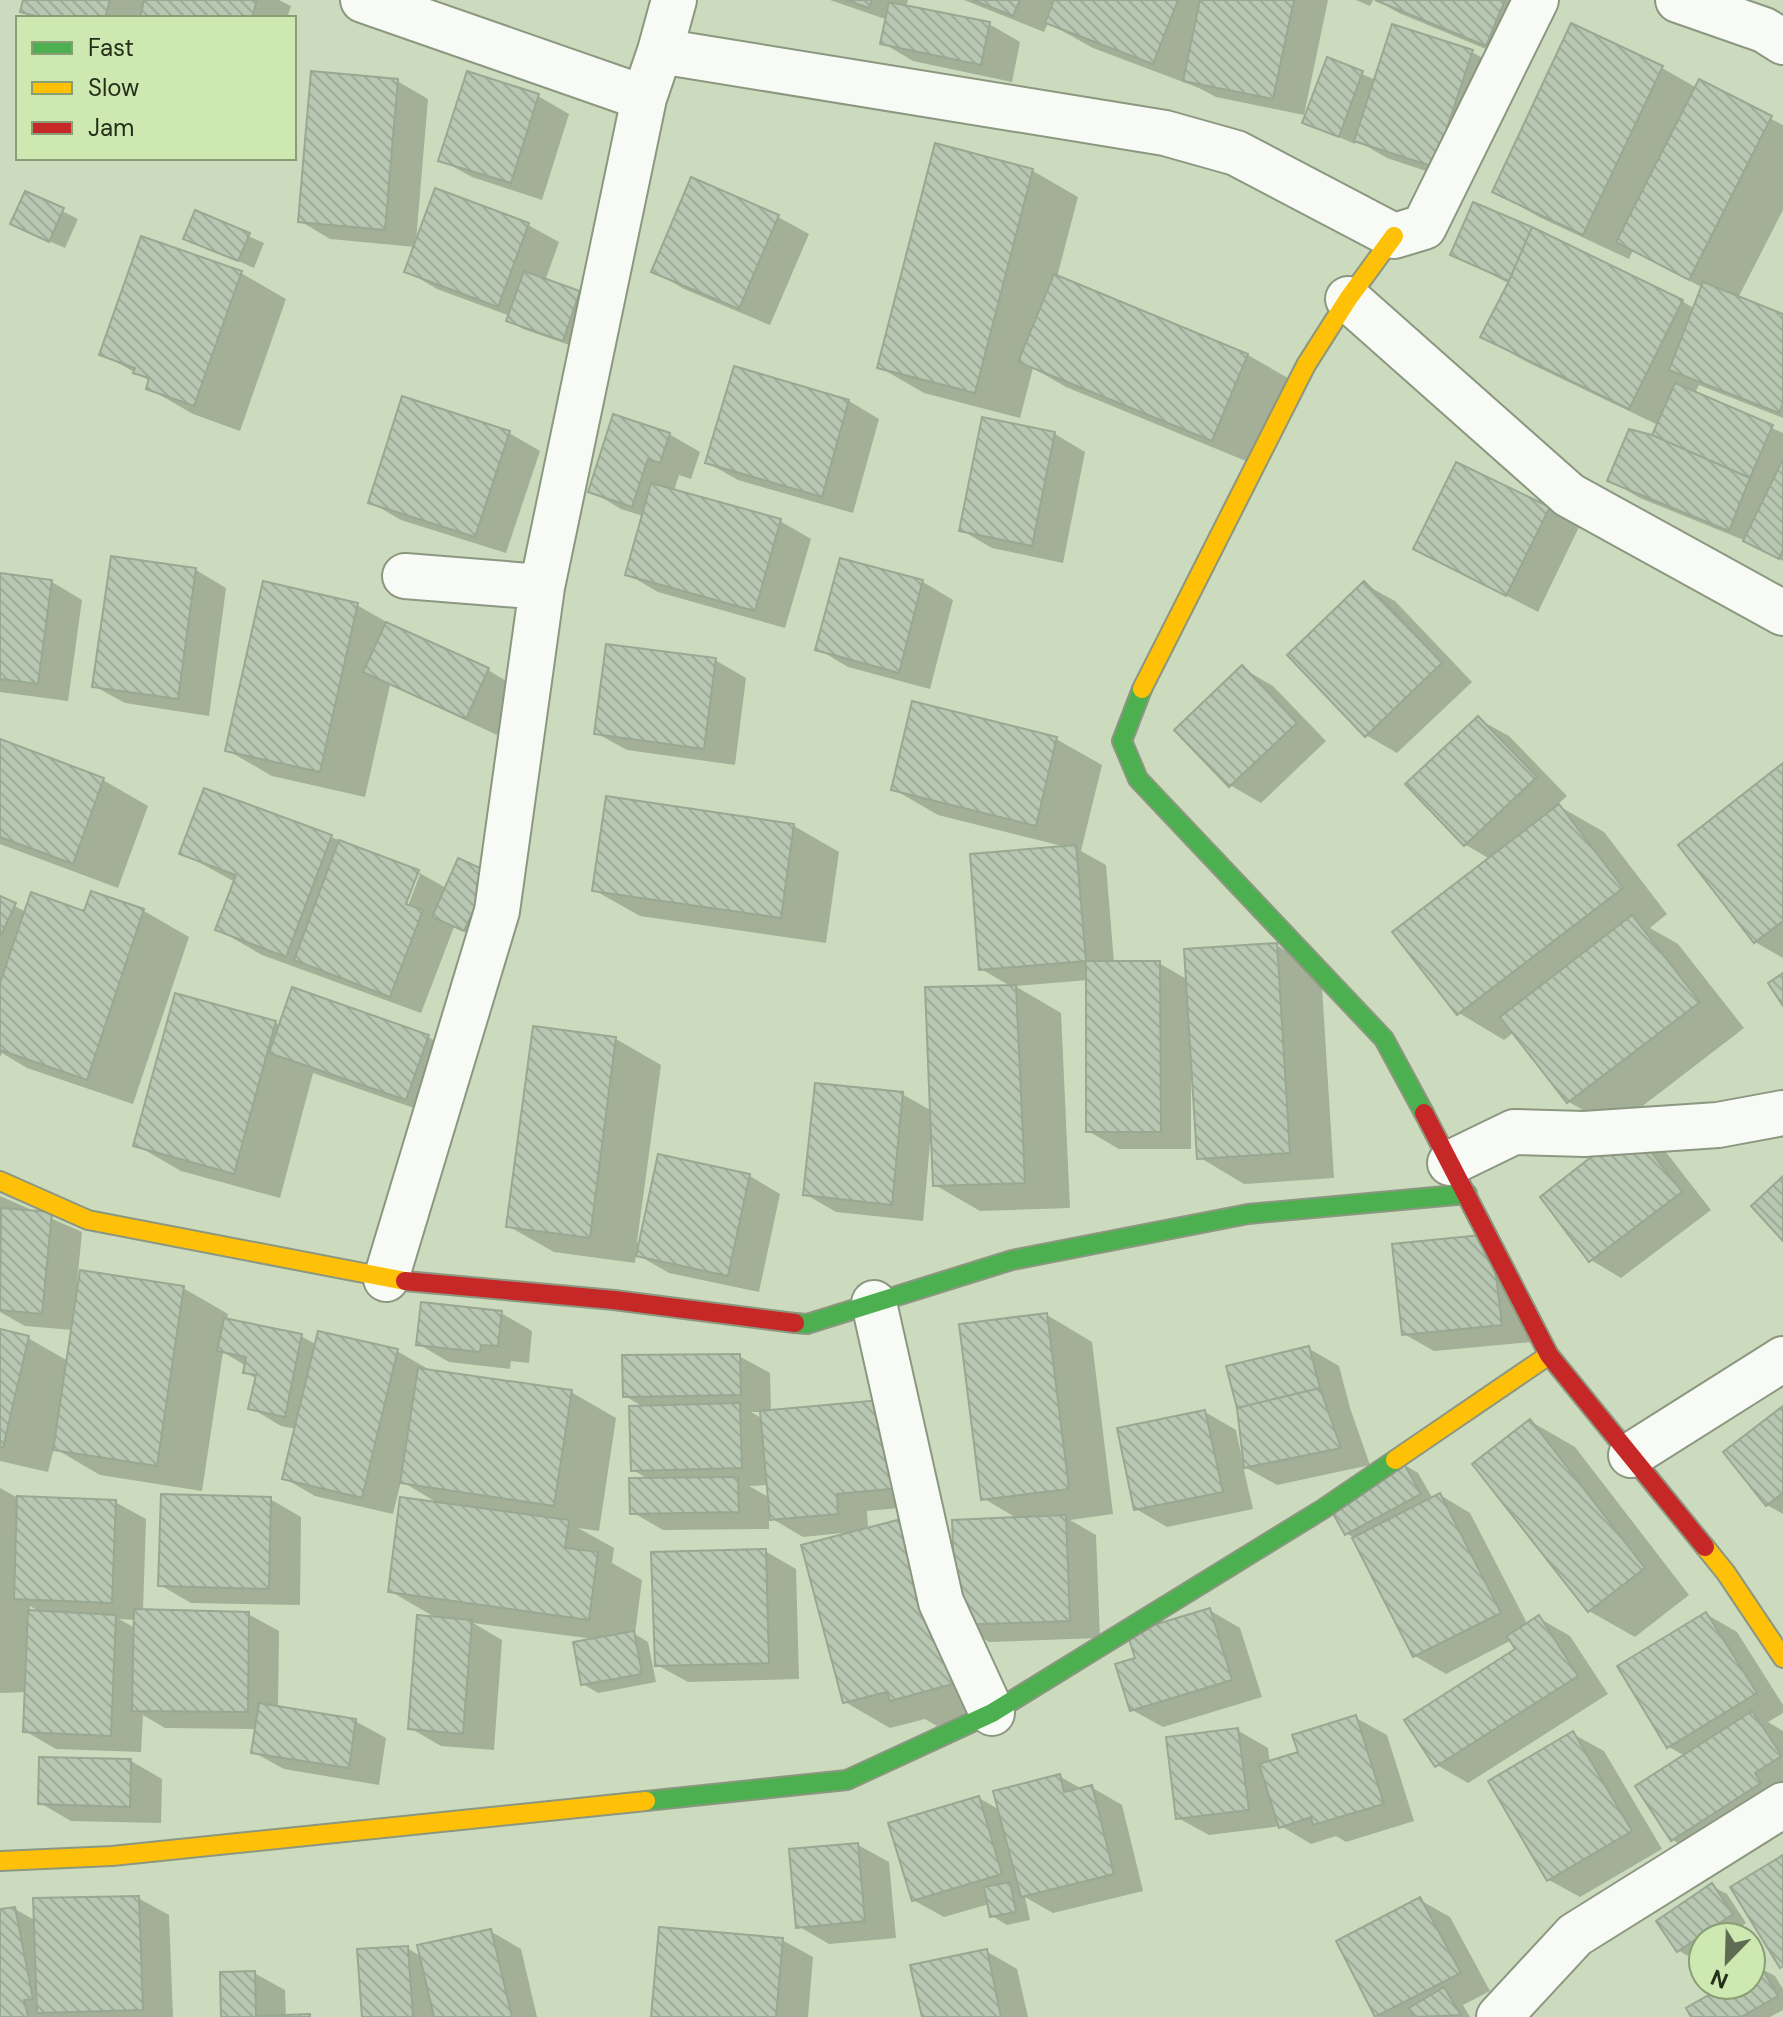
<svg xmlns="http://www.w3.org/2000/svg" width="1783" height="2017" font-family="'DM Sans',sans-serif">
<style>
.shadow{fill:#0003;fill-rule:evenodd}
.building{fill:url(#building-back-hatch);stroke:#98a893;stroke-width:2}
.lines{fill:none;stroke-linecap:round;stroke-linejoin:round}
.street-casing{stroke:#8c9780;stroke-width:48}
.fast-casing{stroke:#8c9780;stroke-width:22}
.slow-casing{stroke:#8c9780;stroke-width:22}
.jam-casing{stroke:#8c9780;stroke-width:22}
.street{stroke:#f7faf5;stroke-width:44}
.fast{stroke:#4caf50;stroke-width:18}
.slow{stroke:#ffc107;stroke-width:18}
.jam{stroke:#c62828;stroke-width:18}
</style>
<defs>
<pattern id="building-back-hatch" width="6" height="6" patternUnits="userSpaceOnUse" patternTransform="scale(2)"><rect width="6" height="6" fill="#b7c7b1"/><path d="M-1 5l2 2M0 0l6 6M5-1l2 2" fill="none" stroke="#9dab98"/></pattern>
</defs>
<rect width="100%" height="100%" fill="#ccdbbd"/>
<path class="shadow" d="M25 0H279L291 6 287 18H35L22 11Z
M830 0H908L906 7 989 24 1020 42 1012 82 913 61 883 43 888 20Z
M964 0H1328L1304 115 1216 97 1199 88 1093 48 1048 23 1044 32Z
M1356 0H1373L1370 6Z
M1376 0H1543L1517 62 1399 13Z
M1472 52 1502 69 1465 184 1387 158 1356 140 1355 144 1304 122 1328 60 1376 80Z
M1662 68 1697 88 1700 82 1783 125V210L1738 298 1783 316V418L1699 385 1695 393 1783 433V561L1751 543 1640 498 1609 480 1653 438 1658 425 1527 362 1482 336 1510 284 1452 254 1682 301 1695 309 1703 288 1633 250 1629 259 1539 217 1494 191Z
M397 81 428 99 416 241 528 225 559 242 545 281 579 293 594 302 578 348 523 329 508 320 510 316 437 289 407 271 415 247 330 239 300 221Z
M538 96 569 114 542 200 472 177 441 160Z
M937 146 1033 171 1078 197 1057 277 1248 355 1293 381 1258 466 1066 387 1033 368 1020 418 924 393 879 367Z
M26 193 78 219 65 248 28 232Z
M196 213 264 243 254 268 186 238Z
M778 217 809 234 770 325 684 289 654 271Z
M241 273 286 299 240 431 193 414 148 388 150 381 102 354Z
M735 369 849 401 879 419 853 513 738 480 708 463Z
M983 419 1055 434 1085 452 1063 563 992 548 961 530Z
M509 433 540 451 506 553 401 520 370 502Z
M669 434 700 452 691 479 679 475 674 491 780 521 811 539 785 628 658 592 627 574 643 516 621 509 591 491Z
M1549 509 1579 527 1538 612 1416 549Z
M841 561 923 582 953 600 930 689 848 667 818 649Z
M196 570 226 588 209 716 125 703 94 686Z
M0 575 52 582 82 600 68 701 0 692Z
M1364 584 1395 601 1472 682 1397 753 1366 735Z
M357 605 402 631 488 670 518 688 497 735 390 685 365 797 272 776 227 750Z
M715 660 746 678 735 765 627 750 596 733Z
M1242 668 1273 686 1326 741 1261 803 1230 785Z
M1478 719 1509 736 1567 796 1557 805 1604 832 1667 914 1650 928 1678 944 1744 1028 1614 1128 1569 1102 1514 1032 1504 1040 1459 1013 1490 859 1466 845 1408 785Z
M1056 739 1102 765 1081 851 1106 865 1114 963H1159L1188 980 1276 945 1321 971 1334 1178 1244 1184 1199 1157 1194 1078H1191V1149H1119L1088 1131V980L1015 986 1061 1013 1070 1208 980 1211 935 1185 933 1143H930L923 1221 836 1212 805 1194 902 1094 932 1111 1012 987 981 969 1066 847 938 815 893 789Z
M0 741 103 780 148 806 118 888 0 844Z
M1783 766V958L1755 942 1681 846Z
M794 826 839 852 826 943 640 916 594 890Z
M331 837 418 872 446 888 490 875 480 938 454 927 421 1013 262 955 217 929 235 882 182 853ZM415 874H420L405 914 401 913Z
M92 894 144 911 189 937 133 1104 27 1068 2 1053 0 1057V898L26 912 86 913Z
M275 1022 280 1026 428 1037 459 1055 437 1116 313 1073 280 1198 181 1171 136 1145Z
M535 1028 616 1039 661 1065 637 1242 640 1243 659 1156 750 1176 780 1194 759 1292 669 1273 636 1254 635 1263 554 1252 508 1226Z
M1662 1147 1711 1210 1621 1278 1591 1260 1542 1197Z
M0 1196 82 1232 77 1284 183 1288 228 1314 227 1321 301 1336 317 1345 397 1351 428 1369 427 1371 571 1392 616 1418 599 1531 578 1528 614 1548 612 1563 642 1580 635 1634 648 1642 656 1682 598 1693 583 1684 594 1639 473 1623 502 1640 494 1750 441 1746 410 1728 438 1619 390 1591 441 1505 401 1481 393 1514 315 1496 284 1478 296 1429 281 1426 251 1408 257 1379 245 1372 246 1366 223 1352 202 1491 100 1475 54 1448 48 1472 0 1461V1331L28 1338 68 1361 73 1330 25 1326 0 1312Z
M1491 1236 1532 1342 1434 1351 1404 1334Z
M501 1313 532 1331 529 1363 511 1361 510 1369 449 1362 418 1344Z
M1047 1315 1092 1342 1113 1514 1070 1520 1096 1535 1100 1638 989 1642 978 1635 997 1710 937 1726 925 1719 890 1728 845 1702 843 1533 803 1537 769 1517V1529L663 1530 632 1512 650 1480 633 1470 645 1408 625 1396 739 1356 770 1373 771 1412 930 1505 867 1511 868 1529 909 1519 955 1545 1018 1519 983 1498ZM751 1412H762L763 1419ZM769 1485 770 1498 749 1486Z
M1308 1348 1339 1366 1350 1408 1370 1465 1277 1485 1243 1466 1253 1509 1167 1527 1136 1509 1205 1412 1236 1430 1242 1458 1245 1457Z
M1783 1408V1514L1767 1505Z
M1530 1421 1575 1447 1689 1595 1635 1637 1589 1611Z
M1403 1464 1418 1473 1433 1499 1440 1495 1470 1513 1528 1625 1539 1618 1570 1636 1608 1694 1468 1783 1437 1765 1518 1650 1512 1640 1446 1674 1415 1656 1354 1538 1346 1533Z
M0 1488 18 1498 115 1502 146 1519 143 1612 248 1614 279 1631 278 1708 355 1721 386 1738 379 1785 284 1769 253 1752 257 1729 165 1728 143 1715 141 1752 56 1749 25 1731 27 1692 0 1693ZM30 1606 42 1613 30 1612ZM119 1619 136 1620 135 1628Z
M270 1499 301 1517 300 1605 191 1603 160 1585Z
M765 1551 796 1569 799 1679 688 1682 657 1665Z
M1209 1610 1240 1628 1262 1697 1163 1727 1132 1710 1137 1660Z
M1706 1614 1737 1632 1783 1705V1713L1768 1722 1783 1731V1806L1704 1858 1673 1840 1685 1756 1669 1747Z
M1356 1718 1387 1735 1414 1821 1346 1842 1336 1836 1311 1844 1281 1826 1209 1835 1178 1818 1237 1730 1268 1748 1270 1763 1300 1754Z
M1573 1734 1604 1751 1662 1849 1580 1897 1549 1880Z
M131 1761 162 1779 161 1823 71 1821 40 1803Z
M1059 1776 1082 1789 1091 1787 1122 1805 1143 1891 1053 1913 1025 1897 1030 1920 1007 1925 992 1916 989 1904 944 1917 913 1900 979 1798 1000 1810Z
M858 1845 889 1862 896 1938 829 1944 798 1926Z
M1712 1886 1727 1894 1746 1923 1726 1937H1703V1952L1693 1959 1678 1950Z
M138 1898 169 1915 173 2017H0V1911L15 1909 36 1921Z
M1420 1900 1450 1917 1490 1991 1463 2005 1470 2017H1379L1338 1942Z
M490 1931 521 1949 537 2017H364L407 1948 422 1957Z
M782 1940 813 1957 808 2017H653Z
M986 1951 1017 1969 1028 2017H924Z
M1760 1968 1775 1976 1783 1989V2010L1770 2017H1693L1730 1985H1751V1973Z
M254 1973 285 1990 286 2017H311H223Z"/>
<path class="building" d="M23 0H110L105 18H43L20 12Z
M144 0H257L252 18H140Z
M846 0H872L869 8Z
M973 0H1020L1013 16Z
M1054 0H1178L1153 64 1045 23Z
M1200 0H1294L1273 99 1183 81Z
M1375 0H1505L1486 46Z
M889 2 990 22 981 65 880 44Z
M1571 23 1663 66 1583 235 1492 192Z
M1392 24 1473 50 1434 167 1354 141Z
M1327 57 1363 71 1339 137 1302 123Z
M311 71 398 79 385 230 298 222Z
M467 71 539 94 511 183 438 161Z
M1699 79 1772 116 1689 280 1616 242Z
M935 143 1033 169 975 393 877 368Z
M691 177 779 215 739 309 651 272Z
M435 188 529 223 498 307 404 272Z
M25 191 64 208 49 242 10 224Z
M1473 202 1532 227 1509 281 1450 255Z
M195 210 250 233 238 261 183 239Z
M1532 227 1683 300 1629 409 1480 337 1509 281Z
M141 236 242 271 194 406 146 389 149 378 133 373 135 368 99 355Z
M524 271 580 291 563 341 506 321Z
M1054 274 1248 354 1212 441 1018 362Z
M1703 282 1783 314V403L1779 413 1669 370Z
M734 366 849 400 822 497 705 463Z
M1675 383 1773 425 1750 478 1652 435Z
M402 396 510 431 475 537 368 503Z
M613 414 670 433 660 463 648 459 632 507 588 492Z
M982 417 1055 432 1032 546 959 531Z
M1629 429 1652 435 1750 478 1729 531 1607 481Z
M1783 459V550L1779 559 1743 541Z
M1456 462 1550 507 1506 596 1413 549Z
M651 483 781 519 755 611 625 575Z
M111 556 196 568 178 699 92 687Z
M840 558 923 580 899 673 815 650Z
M0 573 52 580 38 684 0 679Z
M263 581 358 603 320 772 225 751Z
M1364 581 1442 663 1365 737 1287 655Z
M386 622 489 668 466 719 363 672Z
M606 644 716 658 704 749 594 734Z
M1242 665 1297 723 1229 787 1174 730Z
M912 701 1057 737 1036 826 891 790Z
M1478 716 1537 777 1464 846 1405 784Z
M0 739 104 778 73 864 0 837Z
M1783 763V921L1754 943 1678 845Z
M204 788 332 835 286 957 215 930 236 875 179 854Z
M606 796 794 824 781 918 592 891Z
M1559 804 1623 888 1457 1015 1392 932Z
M339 840 419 870 406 904 423 910 390 997 294 960Z
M1076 845 1086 961 979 970 970 854Z
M458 858 491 873 464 931 432 917Z
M91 891 144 909 87 1080 0 1050V983L31 892 84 911Z
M0 896 16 903 0 937Z
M1632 915 1700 1002 1567 1103 1500 1017Z
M1277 943 1290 1153 1197 1159 1184 949Z
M1086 961H1160L1161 1132H1086Z
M1783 973V1006L1768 983Z
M1016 985 1025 1183 933 1186 925 987Z
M292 987 429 1035 406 1100 269 1053Z
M175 993 276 1021 234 1174 133 1146Z
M533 1026 616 1037 590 1238 506 1227Z
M815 1083 903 1092 892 1205 803 1195Z
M1631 1126 1682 1192 1589 1262 1540 1197Z
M658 1154 750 1174 728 1276 636 1256Z
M1783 1176V1241L1751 1206Z
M1 1208 52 1212 42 1314 0 1310Z
M1491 1234 1502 1325 1402 1335 1392 1244Z
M80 1270 184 1286 157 1466 53 1450Z
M421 1302 502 1311 498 1346 481 1345 480 1352 416 1345Z
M1047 1313 1069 1489 981 1500 959 1324Z
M224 1318 302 1334 285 1417 248 1409 256 1375 243 1373 246 1357 217 1351Z
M0 1329 29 1336 3 1448 0 1447Z
M318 1331 398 1349 362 1498 282 1479Z
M1309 1346 1320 1388 1237 1408 1226 1366Z
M740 1354 741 1395 623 1397 622 1355Z
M418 1368 572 1390 554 1506 400 1483Z
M1320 1388 1341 1448 1244 1468 1237 1408Z
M892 1399 900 1488 837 1494 838 1514 770 1520 760 1411Z
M740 1403 742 1468 631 1471 629 1406Z
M1783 1406V1493L1766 1506 1723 1452Z
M1205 1410 1223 1492 1134 1510 1117 1428Z
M1530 1419 1645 1568 1588 1612 1472 1464Z
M1403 1462 1421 1494 1345 1535 1327 1503Z
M738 1477 739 1512 630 1514 629 1478Z
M1440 1493 1501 1613 1413 1657 1352 1538Z
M161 1494 271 1497 269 1589 158 1586Z
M17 1496 116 1500 112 1603 14 1599Z
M400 1497 569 1520 565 1548 598 1552 589 1620 388 1592Z
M1066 1515 1070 1621 956 1625 952 1520Z
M909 1517 953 1684 890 1701 887 1692 843 1703 801 1545Z
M766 1549 769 1663 655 1666 651 1552Z
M1210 1608 1232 1680 1130 1711 1115 1664 1135 1658 1127 1633Z
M134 1609 249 1612 248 1712 132 1711Z
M28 1610 116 1615 111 1736 23 1732Z
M1706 1612 1757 1693 1667 1748 1617 1666Z
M417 1615 472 1620 463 1734 408 1729Z
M1539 1615 1578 1676 1435 1767 1404 1720 1515 1649 1507 1636Z
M634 1631 642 1674 581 1685 573 1642Z
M259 1703 356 1719 349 1768 251 1753Z
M1752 1711 1782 1756 1755 1773 1761 1783 1671 1841 1635 1786Z
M1356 1715 1384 1804 1313 1825 1311 1817 1279 1828 1259 1764 1298 1752 1292 1735Z
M1238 1728 1249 1810 1176 1819 1166 1737Z
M1573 1731 1632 1831 1547 1881 1488 1781Z
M39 1757 131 1759 130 1807 38 1804Z
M1060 1774 1064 1792 1092 1785 1114 1874 1021 1897 993 1791Z
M979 1796 1002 1874 912 1901 888 1823Z
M858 1843 865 1921 796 1928 789 1849Z
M1783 1855V1966L1780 1968 1730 1887Z
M1010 1882 1016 1912 990 1917 984 1887Z
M1712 1883 1733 1914 1677 1952 1656 1921Z
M139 1896 143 2010 37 2013 33 1898Z
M1420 1897 1461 1973 1375 2017 1336 1941Z
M15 1907 33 1999 24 2000 28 2017H0V1909Z
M659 1927 783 1938 776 2017H651Z
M491 1929 512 2017H434L417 1945Z
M408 1946 413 2017H362L357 1949Z
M987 1949 1001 2017H922L910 1965Z
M1760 1965 1778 1996 1741 2017H1691L1686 2008 1726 1985H1751V1971Z
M255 1971 256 2016 310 2014V2017H221L220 1972Z
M1444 1987 1461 2015 1415 2017 1409 2008Z"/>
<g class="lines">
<defs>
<path id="street" d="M363 0 644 98
M1678 0 1764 30 1783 42
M660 51 1165 133 1236 153 1394 236 1424 227 1536 0
M1348 299 1569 495 1783 613
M405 576 542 587
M1450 1163 1514 1132 1584 1134 1718 1125 1783 1113
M386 1279 497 911 542 587 644 98 660 51 674 0
M874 1303 941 1602 992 1713
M1631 1455 1783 1359
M1499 2017 1575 1935 1783 1805"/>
<path id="fast" d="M1142 689 1122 741 1138 779 1384 1039 1424 1113
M795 1323 807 1324 1012 1260 1248 1214 1467 1194
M646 1801 847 1780 992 1713 1323 1509 1395 1460"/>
<path id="slow" d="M1142 689 1306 365 1348 299 1394 236
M0 1181 88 1220 405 1281
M1395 1460 1549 1355
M1705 1547 1726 1573 1783 1658
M0 1861 112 1856 646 1801"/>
<path id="jam" d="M1424 1113 1549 1355 1705 1547
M405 1281 614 1300 795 1323"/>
</defs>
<use href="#street" class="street-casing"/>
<use href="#fast" class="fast-casing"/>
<use href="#slow" class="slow-casing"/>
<use href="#jam" class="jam-casing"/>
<use href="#street" class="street"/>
<use href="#fast" class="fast"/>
<use href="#slow" class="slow"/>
<use href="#jam" class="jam"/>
</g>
<rect x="16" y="16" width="280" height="144" fill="#cde8b0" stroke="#899e74" stroke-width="2"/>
<rect x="32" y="42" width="40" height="12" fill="#4caf50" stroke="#899e74" stroke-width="2"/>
<text x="88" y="56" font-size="24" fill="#242f19">Fast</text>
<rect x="32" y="82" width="40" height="12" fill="#ffc107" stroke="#899e74" stroke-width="2"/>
<text x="88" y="96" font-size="24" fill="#242f19">Slow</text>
<rect x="32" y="122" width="40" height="12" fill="#c62828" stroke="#899e74" stroke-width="2"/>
<text x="88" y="136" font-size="24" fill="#242f19">Jam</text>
<g transform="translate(1727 1961) rotate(203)"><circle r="38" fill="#cde8b0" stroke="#899e74" stroke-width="2"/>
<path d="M0-6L14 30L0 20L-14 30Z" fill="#5f6b52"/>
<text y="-12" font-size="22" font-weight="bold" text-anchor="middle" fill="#242f19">N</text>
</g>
</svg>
